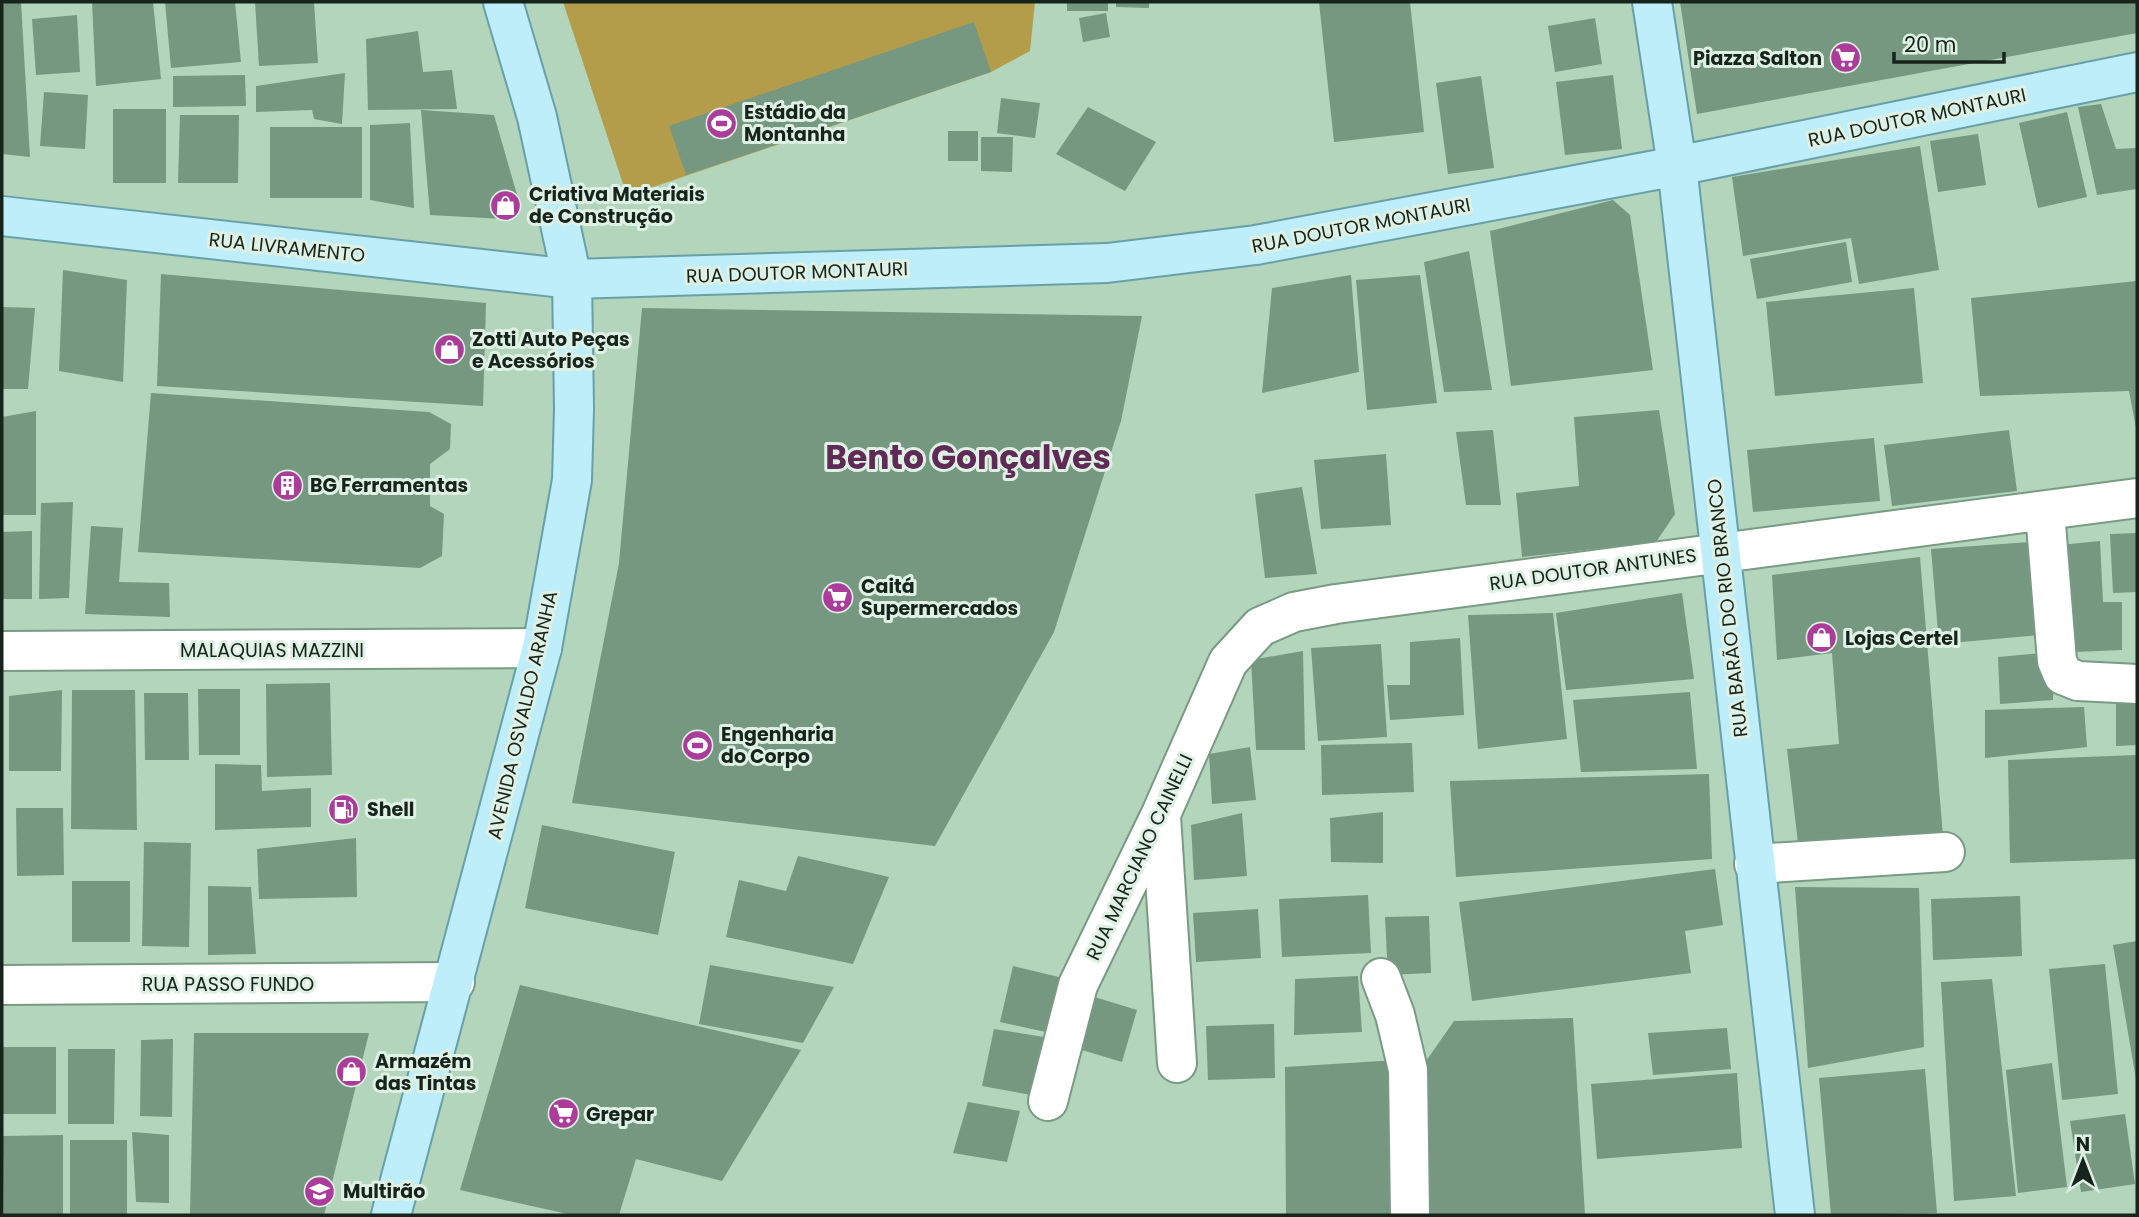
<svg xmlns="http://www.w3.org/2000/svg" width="2139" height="1217" font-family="Poppins,sans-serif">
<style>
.green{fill:#b39d4b}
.building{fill:#769780}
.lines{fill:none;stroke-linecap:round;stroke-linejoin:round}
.minor-casing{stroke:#799a83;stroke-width:42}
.major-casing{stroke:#68a0a9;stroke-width:42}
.minor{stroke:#fff;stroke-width:38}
.major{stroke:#beeef9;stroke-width:38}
.labels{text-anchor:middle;stroke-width:6;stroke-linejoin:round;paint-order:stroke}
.poi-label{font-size:19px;font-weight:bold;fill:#17241b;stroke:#dff1e4;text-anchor:start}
.street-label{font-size:19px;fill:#17241b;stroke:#dff1e4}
.town-label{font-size:33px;font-weight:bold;fill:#602a57;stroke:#dff1e4}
</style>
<rect width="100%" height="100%" fill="#b2d5bc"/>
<path class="green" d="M563 2H1035L1030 51 991 72 627 196Z"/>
<path class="building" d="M2 2H21L30 157 2 154Z
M92 2H153L161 79 96 86Z
M165 2H235L241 62 171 68Z
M255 2H314L318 63 259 66Z
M1067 2H1108V11H1067Z
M1116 2H1149V8L1116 7Z
M1319 2H1410L1424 132 1334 142Z
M1680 2H2137V33L1697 114Z
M1106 13 1110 37 1083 42 1079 18Z
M77 15 80 72 36 75 32 19Z
M1595 18 1602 64 1555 72 1548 26Z
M974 22 991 72 686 175 669 126Z
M418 31 423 72 452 70 457 109 368 110 366 39Z
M345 73 342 124 314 119 312 110 256 112V86Z
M245 75 246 106 173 107V76Z
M1613 75 1622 149 1565 155 1556 82Z
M1481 76 1494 168 1448 174 1436 83Z
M44 92 88 95 85 149 40 146Z
M1001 98 1040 103 1035 138 997 133Z
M2101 104 2116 149 2137 148V189L2097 195 2078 107Z
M1088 107 1156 142 1125 191 1056 154Z
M113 109H166V183H113Z
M421 110 494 115 520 205 504 219 430 215Z
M2067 112 2087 197 2038 208 2019 123Z
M180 115H239L238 183H178Z
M410 123 414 208 370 200V125Z
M270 127H362V198H270Z
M948 131H978V161H948Z
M1978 134 1986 185 1938 192 1930 141Z
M981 137H1013L1012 172 981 171Z
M1920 146 1939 270 1859 284 1851 238 1743 256 1732 177Z
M1613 200 1630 215 1653 370 1511 386 1490 231Z
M1846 242 1852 282 1757 299 1750 259Z
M1469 251 1492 390 1444 392 1424 262Z
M63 270 127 280 123 382 59 371Z
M161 274 486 303 483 406 157 386Z
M1351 275 1359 372 1262 393 1272 288Z
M1420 275 1437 403 1367 410 1356 280Z
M2137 281V433L2129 391 1980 396 1971 298Z
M1914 288 1923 383 1775 396 1766 302Z
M2 307 35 308 28 389H2Z
M642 308 1142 316 1121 421 1054 632 935 846 572 803 619 563Z
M151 393 429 412 451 424 450 449 430 464V506L444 514 442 556 420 568 138 552Z
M1659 410 1675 514 1656 542 1522 557 1516 493 1579 486 1574 417Z
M36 411V515H2V417Z
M1493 430 1501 505H1466L1456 432Z
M2009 430 2017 491 1892 506 1884 445Z
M1874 438 1880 501 1753 512 1747 450Z
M1386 454 1391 525 1321 529 1314 460Z
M1302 487 1317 574 1265 578 1255 494Z
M73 502 69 598 39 599 41 503Z
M91 526 123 528 119 582 169 583 170 617 85 614Z
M32 531V599H2V532Z
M2137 533V592L2113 593 2110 534Z
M2043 541 2051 634 1939 644 1931 549Z
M2100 541 2103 602H2122V650L2075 652 2060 545Z
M1920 557 1943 836 1798 843 1787 749 1839 744 1832 653 1777 660 1772 575Z
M1682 593 1694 679 1566 690 1556 613Z
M1553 613 1567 739 1478 749 1468 615Z
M1460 638 1464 715 1390 720 1387 685H1410V642Z
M1381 644 1387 737 1318 741 1311 648Z
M1303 651 1305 750H1256L1251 660Z
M2054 652 2053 700 2000 704 1998 657Z
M330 683 332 775 267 777 266 684Z
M198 689H240V755H199Z
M62 690 61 771H9V696Z
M72 690H135L137 830 71 829Z
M1690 692 1697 769 1581 772 1573 700Z
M144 693H188L189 760H145Z
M2137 703V745L2116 746V704Z
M2084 707 2087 747 1985 758V710Z
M1412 743 1414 792 1322 795 1321 745Z
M1250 747 1256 800 1212 804 1209 754Z
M2137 755V859L2010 863 2008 760Z
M215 764 261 765 262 791 311 788V827L215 830Z
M1709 774 1712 859 1456 877 1450 781Z
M16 808H63L64 875 17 876Z
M1383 812V863L1331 862 1330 818Z
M1242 813 1247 876 1194 880 1191 825Z
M542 825 675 852 658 935 525 908Z
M356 838 357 897 259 899 257 849Z
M144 842 191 843 189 947 142 946Z
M798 856 889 877 853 964 726 937 739 880 786 891Z
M1715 869 1723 925 1685 931 1691 973 1472 1001 1459 902Z
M72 881H130V942H72Z
M208 886 251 887 256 954 208 955Z
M1795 887 1919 888 1924 1047 1808 1068Z
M1368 895 1371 953 1282 957 1279 899Z
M2020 896 2022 956 1933 960 1931 899Z
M1258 909 1261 958 1196 962 1193 913Z
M1429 916 1431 973 1388 975 1385 917Z
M2137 941V1079H2136L2113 945Z
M2105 964 2118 1094 2062 1100 2049 969Z
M710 965 834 987 803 1043 699 1024Z
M1013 966 1067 979 1055 1034 1000 1022Z
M1358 976 1362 1032 1294 1035 1295 979Z
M1992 979 2016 1196 1954 1201 1941 982Z
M520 985 801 1050 722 1181 636 1159 619 1215H572L460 1190Z
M1088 995 1137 1010 1122 1062 1072 1047Z
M1573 1018 1585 1215H1428L1424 1064 1454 1021Z
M1274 1024 1275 1078 1208 1080 1206 1026Z
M1727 1028 1731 1069 1653 1075 1648 1033Z
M994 1029 1044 1037 1031 1095 982 1086Z
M194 1033H369L324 1215H190Z
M173 1039 172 1117 140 1116 141 1040Z
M2 1047H56V1114H2Z
M68 1049H115L114 1124H68Z
M1397 1060 1392 1215H1286L1285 1067Z
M2052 1063 2067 1187 2018 1193 2006 1070Z
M1925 1069 1937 1213 1831 1215 1819 1078Z
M1737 1073 1742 1148 1597 1159 1591 1084Z
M968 1102 1020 1111 1007 1162 953 1153Z
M2125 1114 2135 1184 2081 1192 2070 1121Z
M132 1132 169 1135V1203L136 1202Z
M63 1135V1215H4L3 1136Z
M70 1140H127V1215H70Z"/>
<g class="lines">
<defs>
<path id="minor" d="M2045 512 2057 661 2063 675 2078 681 2137 684
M2 651 542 648
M1161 816 1177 1063
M1754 864 1945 852
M1381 978 1395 1015 1408 1070 1410 1215
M2 985 455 982
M1048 1101 1078 985 1161 814 1228 662 1260 627 1294 612 1336 604 2137 498"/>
<path id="major" d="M1652 2 1677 166 1795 1215
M2 216 572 279 1107 263 1256 245 1677 166 2137 72
M391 1215 542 648 572 480 574 409 572 279 537 117 503 2"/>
</defs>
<use href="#minor" class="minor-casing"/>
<use href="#major" class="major-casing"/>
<use href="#minor" class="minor"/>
<use href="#major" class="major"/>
</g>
<defs>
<symbol id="supermarket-disc" viewBox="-11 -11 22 22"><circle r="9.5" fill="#ab3c9a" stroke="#dff1e4"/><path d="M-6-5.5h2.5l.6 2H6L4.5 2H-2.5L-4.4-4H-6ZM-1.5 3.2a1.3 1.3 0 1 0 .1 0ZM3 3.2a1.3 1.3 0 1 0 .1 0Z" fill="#fff"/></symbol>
<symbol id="stadium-disc" viewBox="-11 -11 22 22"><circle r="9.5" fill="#ab3c9a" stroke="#dff1e4"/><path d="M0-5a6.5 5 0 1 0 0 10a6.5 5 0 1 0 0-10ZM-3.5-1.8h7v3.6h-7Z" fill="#fff"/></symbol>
<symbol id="shop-disc" viewBox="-11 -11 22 22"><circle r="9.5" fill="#ab3c9a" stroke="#dff1e4"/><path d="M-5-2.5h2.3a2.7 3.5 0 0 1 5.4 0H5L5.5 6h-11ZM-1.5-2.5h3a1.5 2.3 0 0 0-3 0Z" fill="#fff"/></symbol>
<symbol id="building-disc" viewBox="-11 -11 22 22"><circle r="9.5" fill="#ab3c9a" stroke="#dff1e4"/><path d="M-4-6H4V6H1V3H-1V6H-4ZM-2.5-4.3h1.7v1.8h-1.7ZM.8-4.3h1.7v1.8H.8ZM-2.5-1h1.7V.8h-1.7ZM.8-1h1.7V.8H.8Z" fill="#fff"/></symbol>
<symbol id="fuel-disc" viewBox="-11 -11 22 22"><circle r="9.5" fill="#ab3c9a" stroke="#dff1e4"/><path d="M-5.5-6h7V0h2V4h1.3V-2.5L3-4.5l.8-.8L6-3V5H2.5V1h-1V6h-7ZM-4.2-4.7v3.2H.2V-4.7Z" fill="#fff"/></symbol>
<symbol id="school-disc" viewBox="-11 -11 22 22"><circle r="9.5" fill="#ab3c9a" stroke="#dff1e4"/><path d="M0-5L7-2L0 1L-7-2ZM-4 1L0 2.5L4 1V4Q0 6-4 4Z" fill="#fff"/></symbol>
</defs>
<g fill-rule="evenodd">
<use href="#supermarket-disc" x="1828" y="40" width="35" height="35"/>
<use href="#stadium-disc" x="704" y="106" width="35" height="35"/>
<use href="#shop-disc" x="488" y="188" width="35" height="35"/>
<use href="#shop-disc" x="432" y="332" width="35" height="35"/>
<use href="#building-disc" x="270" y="468" width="35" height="35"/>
<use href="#supermarket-disc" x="820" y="580" width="35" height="35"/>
<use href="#shop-disc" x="1804" y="620" width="35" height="35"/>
<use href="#stadium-disc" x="680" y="728" width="35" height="35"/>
<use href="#fuel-disc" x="326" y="792" width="35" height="35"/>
<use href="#shop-disc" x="334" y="1054" width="35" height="35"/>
<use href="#supermarket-disc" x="546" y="1096" width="35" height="35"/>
<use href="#school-disc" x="302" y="1174" width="35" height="35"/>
</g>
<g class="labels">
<g class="poi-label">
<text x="1822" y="65" text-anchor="end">Piazza Salton</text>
<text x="744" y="119">Estádio da<tspan x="744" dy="22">Montanha</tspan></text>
<text x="529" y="201">Criativa Materiais<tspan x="529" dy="22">de Construção</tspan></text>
<text x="472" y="346">Zotti Auto Peças<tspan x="472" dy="22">e Acessórios</tspan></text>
<text x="310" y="492">BG Ferramentas</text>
<text x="861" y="593">Caitá<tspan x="861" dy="22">Supermercados</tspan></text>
<text x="1845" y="645">Lojas Certel</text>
<text x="721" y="741">Engenharia<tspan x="721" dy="22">do Corpo</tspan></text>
<text x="367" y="816">Shell</text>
<text x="375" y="1068">Armazém<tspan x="375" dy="22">das Tintas</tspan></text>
<text x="586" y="1121">Grepar</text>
<text x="343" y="1198">Multirão</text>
</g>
<g class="street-label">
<text transform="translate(1917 117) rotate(-12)" y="7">RUA DOUTOR MONTAURI</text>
<text transform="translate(1361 225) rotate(-11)" y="7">RUA DOUTOR MONTAURI</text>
<text transform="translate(287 247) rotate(6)" y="7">RUA LIVRAMENTO</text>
<text transform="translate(797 272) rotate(-2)" y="7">RUA DOUTOR MONTAURI</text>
<text transform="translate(1593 569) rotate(-8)" y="7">RUA DOUTOR ANTUNES</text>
<text transform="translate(1727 608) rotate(-96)" y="7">RUA BARÃO DO RIO BRANCO</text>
<text x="272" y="657">MALAQUIAS MAZZINI</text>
<text transform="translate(522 715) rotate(-77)" y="7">AVENIDA OSVALDO ARANHA</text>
<text transform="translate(1139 857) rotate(-65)" y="7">RUA MARCIANO CAINELLI</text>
<text x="228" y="991">RUA PASSO FUNDO</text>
</g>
<g class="town-label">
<text x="968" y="469">Bento Gonçalves</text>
</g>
</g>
<rect width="2139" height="1217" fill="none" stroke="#17241b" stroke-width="7"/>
<g transform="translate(2083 1161)" stroke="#dff1e4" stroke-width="5" paint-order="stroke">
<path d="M0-5L12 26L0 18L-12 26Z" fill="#17241b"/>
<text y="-10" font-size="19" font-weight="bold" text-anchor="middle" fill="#17241b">N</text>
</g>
<path d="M1894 52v10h110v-10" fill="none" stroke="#17241b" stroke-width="3.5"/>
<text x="1904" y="52" font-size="21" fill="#17241b" stroke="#dff1e4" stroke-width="5" paint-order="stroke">20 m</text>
</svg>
